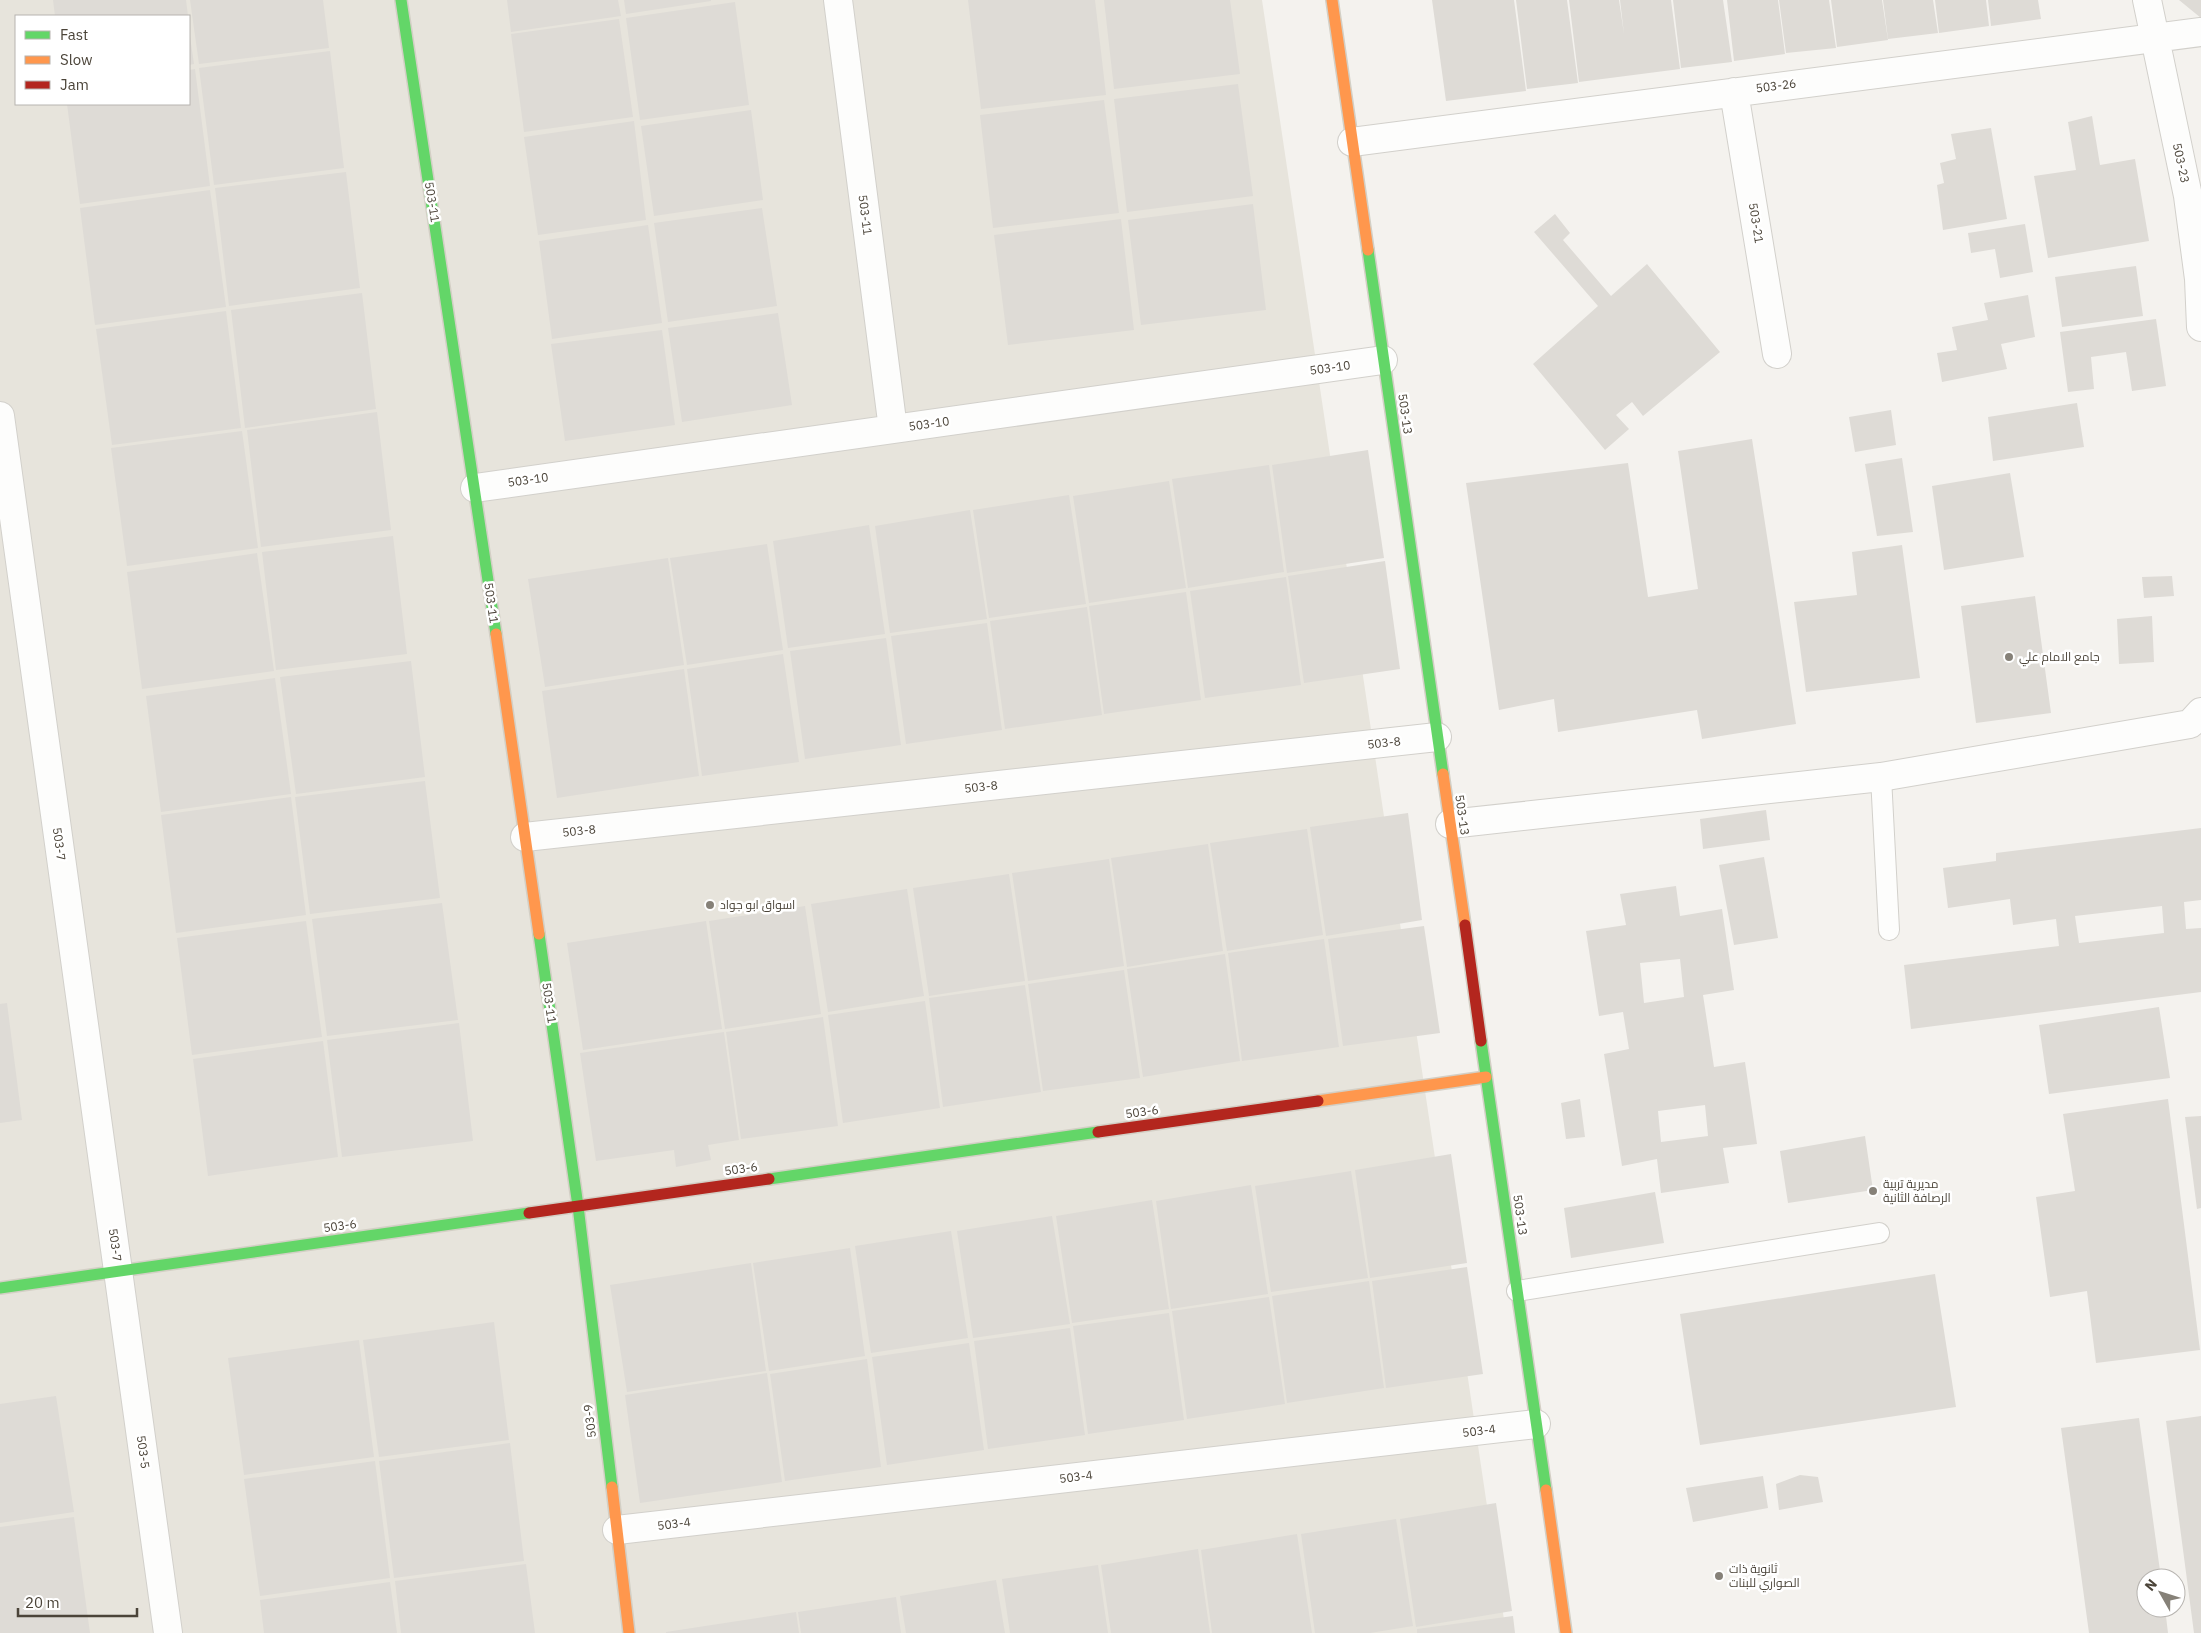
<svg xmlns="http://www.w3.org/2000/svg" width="2201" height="1633" font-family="'IBM Plex Sans',Cairo,sans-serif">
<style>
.residential{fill:#e7e4dc;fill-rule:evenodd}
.building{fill:#dedbd6;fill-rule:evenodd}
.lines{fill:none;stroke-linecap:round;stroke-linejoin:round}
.lane-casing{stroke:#d2d0cb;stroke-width:22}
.street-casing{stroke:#d2d0cb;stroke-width:30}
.fast-casing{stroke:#d3cfc5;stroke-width:14}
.slow-casing{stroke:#d3cfc5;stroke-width:14}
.jam-casing{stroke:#d3cfc5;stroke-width:14}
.lane{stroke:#fdfdfc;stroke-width:20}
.street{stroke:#fdfdfc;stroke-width:28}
.fast{stroke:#63d668;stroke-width:11}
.slow{stroke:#ff974d;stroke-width:11}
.jam{stroke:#b3261e;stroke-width:11}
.poi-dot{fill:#868178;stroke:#fff;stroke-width:2}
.labels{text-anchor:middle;stroke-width:5;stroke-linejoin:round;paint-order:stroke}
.street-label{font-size:12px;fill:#4b4439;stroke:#fff}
.poi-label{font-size:12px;fill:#4b4439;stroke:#fff;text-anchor:start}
</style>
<rect width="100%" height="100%" fill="#f4f2ee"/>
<path class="residential" d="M0 0H1262L1506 1633H0ZM16 16H189V104H16Z"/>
<path class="building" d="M53 0H186L188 16H55Z
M190 0H323L329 48 199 64Z
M507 0H618L621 16 511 32Z
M624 0H711V1L626 14Z
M968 0H1095L1106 95 981 109Z
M1104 0H1230L1240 74 1114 89Z
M1432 0H1514L1526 91 1446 101Z
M1516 0H1567L1578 83 1527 89Z
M1569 0H1619L1624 34 1620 0H1671L1680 69 1579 82Z
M1673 0H1723L1732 62 1681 68Z
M1727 0H1778L1785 54 1734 61Z
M1779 0H1829L1836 48 1786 53Z
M1831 0H1882L1888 40 1837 47Z
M1883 0H1933L1938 33 1888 39Z
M1935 0H1986L1989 26 1939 33Z
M1988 0H2038L2041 19 1991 26Z
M2179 0H2201V18Z
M735 2 749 105 640 120 626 18Z
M619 19 633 117 524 132 511 34Z
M189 30 194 64 189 65Z
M330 51 344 168 214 185 199 68Z
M195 69 210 186 80 204 67 104H189V70Z
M1238 84 1253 196 1127 212 1114 99Z
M1104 100 1119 213 993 228 980 115Z
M751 110 763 200 654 216 641 126Z
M2092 116 2100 165 2135 159 2149 241 2048 258 2034 176 2076 170 2068 122Z
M634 121 646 220 538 235 524 137Z
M1991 128 2007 219 1943 230 1937 185 1944 183 1940 163 1956 159 1951 134Z
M346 172 360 288 229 306 215 188Z
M210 190 226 307 95 325 80 208Z
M1253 204 1266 310 1141 325 1128 220Z
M762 208 777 306 668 322 654 223Z
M1555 214 1570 233 1563 240 1611 296 1647 264 1720 352 1643 416 1632 402 1616 415 1629 429 1605 450 1533 364 1598 306 1534 232Z
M1121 219 1134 330 1008 345 994 235Z
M2025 224 2033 272 2000 278 1995 249 1971 253 1968 233Z
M648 225 662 323 552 339 539 241Z
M2136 266 2143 316 2062 327 2055 277Z
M362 293 376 409 245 428 231 310Z
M2028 295 2035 337 2001 344 2007 369 1942 382 1937 353 1957 350 1952 327 1988 320 1984 303Z
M226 311 241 428 112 445 96 329Z
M778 313 792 405 682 422 668 328Z
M2156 319 2166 386 2132 391 2126 352 2091 357 2094 389 2068 392 2060 332Z
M662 330 675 425 565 441 551 344Z
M2077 403 2084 447 1993 461 1988 417Z
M1891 410 1896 445 1855 452 1849 417Z
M377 412 391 530 261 547 247 430Z
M242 431 258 548 127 566 111 448Z
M1752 439 1796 724 1702 739 1697 710 1558 732 1554 699 1499 710 1466 483 1628 463 1648 597 1698 589 1678 451Z
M1368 450 1384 558 1287 573 1272 465Z
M1902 458 1913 532 1877 536 1865 464Z
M1269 465 1284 572 1188 588 1172 479Z
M2010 473 2024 557 1944 570 1932 486Z
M1169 481 1186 588 1089 603 1073 496Z
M1069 495 1086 604 989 618 973 510Z
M970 510 987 619 890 633 875 526Z
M869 525 885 634 788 648 773 541Z
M393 536 407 654 276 670 262 552Z
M767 544 783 650 687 665 670 558Z
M1902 545 1920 678 1806 692 1794 602 1857 595 1852 552Z
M257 553 274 671 142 689 127 572Z
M668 558 684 665 545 687 528 579Z
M1385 561 1400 669 1304 683 1288 576Z
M2172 576 2174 596 2144 598 2142 577Z
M1286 577 1301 685 1205 698 1190 591Z
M1186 592 1201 700 1104 714 1089 606Z
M2035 596 2051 713 1976 723 1961 606Z
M1087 607 1102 715 1005 729 990 621Z
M2152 616 2154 662 2119 664 2117 619Z
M987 623 1002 730 906 744 891 636Z
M886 638 901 745 805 759 790 651Z
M783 654 799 762 702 776 687 669Z
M411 661 425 777 296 794 280 677Z
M684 669 699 776 557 798 542 691Z
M275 678 291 794 161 812 146 696Z
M425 781 440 898 310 914 295 797Z
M291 797 306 915 176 933 161 815Z
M1766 810 1770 840 1703 849 1700 819Z
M1408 813 1422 920 1326 936 1310 827Z
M2201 828V900L2184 902 2186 929 2201 928V992L1911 1029 1904 965 2059 946 2056 919 2013 925 2010 899 1948 908 1943 868 1996 861V853ZM2162 906 2164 933 2079 943 2075 916Z
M1307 829 1323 935 1227 951 1210 843Z
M1208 844 1223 951 1127 967 1111 858Z
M1764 857 1778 938 1734 945 1719 865Z
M1109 859 1124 966 1028 981 1012 873Z
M1009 874 1025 981 929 996 913 888Z
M1676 886 1680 916 1722 909 1734 990 1703 995 1714 1067 1745 1062 1757 1144 1723 1148 1729 1183 1661 1193 1657 1159 1622 1166 1604 1054 1629 1049 1623 1012 1599 1016 1586 931 1626 925 1620 894ZM1680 959 1684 997 1644 1003 1640 963ZM1705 1105 1708 1136 1661 1142 1658 1111Z
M907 889 924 996 828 1012 811 904Z
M442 903 458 1020 327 1036 312 919Z
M805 906 821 1014 725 1029 709 921Z
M306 921 322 1037 192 1055 177 938Z
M706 921 722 1029 583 1050 567 943Z
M1424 926 1440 1033 1343 1046 1328 939Z
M1324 939 1339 1047 1242 1061 1228 953Z
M1225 954 1240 1061 1143 1077 1127 969Z
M1124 970 1140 1078 1043 1091 1028 984Z
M1025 985 1041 1092 943 1107 929 998Z
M925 1001 940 1108 843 1123 828 1015Z
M7 1003 22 1120 0 1123V1004Z
M2159 1007 2170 1078 2049 1094 2039 1025Z
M823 1017 838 1126 741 1139 726 1032Z
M459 1023 473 1141 342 1157 327 1040Z
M724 1032 739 1140 708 1145 711 1160 676 1167 674 1150 596 1161 580 1053Z
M323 1041 338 1157 208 1176 193 1059Z
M1580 1099 1585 1137 1566 1139 1561 1103Z
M2168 1099 2200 1350 2096 1363 2087 1291 2050 1297 2036 1197 2075 1191 2063 1114Z
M2201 1116V1208L2197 1209 2185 1117Z
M1865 1136 1873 1190 1788 1203 1780 1151Z
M1451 1154 1467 1263 1370 1278 1355 1170Z
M1351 1171 1368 1278 1271 1292 1255 1186Z
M1251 1185 1268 1294 1171 1309 1156 1201Z
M1655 1192 1664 1243 1571 1258 1564 1208Z
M1152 1200 1169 1309 1072 1323 1056 1216Z
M1052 1216 1070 1324 973 1338 957 1231Z
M951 1231 968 1338 871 1353 855 1246Z
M850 1248 865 1356 769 1371 753 1263Z
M751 1263 766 1371 627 1392 610 1285Z
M1467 1267 1483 1374 1386 1388 1372 1281Z
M1935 1274 1956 1407 1700 1445 1680 1314Z
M1369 1281 1384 1388 1287 1403 1272 1296Z
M1269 1297 1285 1404 1187 1419 1172 1311Z
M1169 1313 1184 1420 1088 1434 1073 1326Z
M494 1322 509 1440 379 1457 363 1340Z
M1070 1328 1085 1435 988 1449 974 1341Z
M359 1340 374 1457 244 1475 228 1358Z
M969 1343 984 1450 887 1465 872 1357Z
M867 1359 881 1467 785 1481 770 1374Z
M767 1373 782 1482 640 1503 625 1395Z
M56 1396 74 1512 0 1523V1404Z
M2201 1416V1633H2194L2166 1421Z
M2139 1418 2161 1578H2146V1608H2165L2168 1633H2089L2061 1428Z
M510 1443 524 1561 394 1578 379 1461Z
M375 1461 390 1578 260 1596 244 1479Z
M1800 1475 1818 1477 1823 1502 1779 1510 1776 1484Z
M1763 1476 1768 1508 1693 1522 1686 1488Z
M1496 1503 1512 1611 1416 1627 1400 1519Z
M74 1517 90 1633H0V1527Z
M1396 1519 1413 1626 1370 1633H1315L1301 1534Z
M1297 1534 1312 1633H1212L1201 1550Z
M1198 1549 1210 1633H1111L1101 1565Z
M526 1564 535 1633H401L395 1581Z
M1098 1565 1108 1633H1010L1002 1579Z
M996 1580 1005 1633H906L900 1596Z
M390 1582 397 1633H264L260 1600Z
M896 1597 901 1633H801L798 1612Z
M796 1612 799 1633H666V1632Z
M1513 1616 1515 1633H1417V1629Z"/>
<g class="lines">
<defs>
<path id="lane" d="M1881 777 1889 930
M1517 1291 1879 1233"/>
<path id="street" d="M838 0 893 429
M2147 0 2188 196 2199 279 2201 327
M1734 92 1777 354
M1352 142 2201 32
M0 416 168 1633
M475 488 1383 360
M1450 824 1881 777 2190 724 2201 712
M525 837 1437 737
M617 1530 1536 1424"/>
<path id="fast" d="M401 0 496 634
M1368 250 1443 774
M539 934 578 1206 612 1487
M1481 1041 1546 1490
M769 1179 1098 1132
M0 1288 529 1213"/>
<path id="slow" d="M1332 0 1368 250
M496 634 539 934
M1443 774 1465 925
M1318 1101 1486 1077
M612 1487 629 1633
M1546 1490 1566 1633"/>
<path id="jam" d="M1465 925 1481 1041
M1098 1132 1318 1101
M529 1213 769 1179"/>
</defs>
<use href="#lane" class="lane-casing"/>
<use href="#street" class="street-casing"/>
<use href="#fast" class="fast-casing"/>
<use href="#slow" class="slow-casing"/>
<use href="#jam" class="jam-casing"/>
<use href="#lane" class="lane"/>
<use href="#street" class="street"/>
<use href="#fast" class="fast"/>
<use href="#slow" class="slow"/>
<use href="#jam" class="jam"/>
</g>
<g class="poi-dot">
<circle cx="2009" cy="657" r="5"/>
<circle cx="710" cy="905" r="5"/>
<circle cx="1873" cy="1191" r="5"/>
<circle cx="1719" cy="1576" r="5"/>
</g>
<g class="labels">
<g class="street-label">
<text transform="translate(1776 86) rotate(-7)" y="4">503-26</text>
<text transform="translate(2181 163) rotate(78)" y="4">503-23</text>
<text transform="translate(432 202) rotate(81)" y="4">503-11</text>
<text transform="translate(865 215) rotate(83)" y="4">503-11</text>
<text transform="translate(1756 223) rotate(81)" y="4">503-21</text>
<text transform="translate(1330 368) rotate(-8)" y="4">503-10</text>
<text transform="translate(1405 414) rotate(82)" y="4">503-13</text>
<text transform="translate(929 424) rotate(-8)" y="4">503-10</text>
<text transform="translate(528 480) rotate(-8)" y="4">503-10</text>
<text transform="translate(491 603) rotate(82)" y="4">503-11</text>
<text transform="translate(1384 743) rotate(-6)" y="4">503-8</text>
<text transform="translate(981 787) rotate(-6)" y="4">503-8</text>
<text transform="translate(1462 815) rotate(82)" y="4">503-13</text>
<text transform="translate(579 831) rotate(-6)" y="4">503-8</text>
<text transform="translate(59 844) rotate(82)" y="4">503-7</text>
<text transform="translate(549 1003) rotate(82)" y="4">503-11</text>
<text transform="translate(1142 1112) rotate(-8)" y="4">503-6</text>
<text transform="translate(741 1169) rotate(-8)" y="4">503-6</text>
<text transform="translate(1520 1215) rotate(82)" y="4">503-13</text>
<text transform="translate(340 1226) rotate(-8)" y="4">503-6</text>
<text transform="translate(115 1245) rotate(82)" y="4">503-7</text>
<text transform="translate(590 1421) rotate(-97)" y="4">503-9</text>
<text transform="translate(1479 1431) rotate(-7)" y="4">503-4</text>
<text transform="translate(143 1452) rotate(82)" y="4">503-5</text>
<text transform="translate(1076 1477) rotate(-7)" y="4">503-4</text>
<text transform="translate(674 1524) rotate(-7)" y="4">503-4</text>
</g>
<g class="poi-label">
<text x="2019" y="661">جامع الامام علي</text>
<text x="720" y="909">اسواق ابو جواد</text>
<text x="1883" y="1188">مديرية تربية<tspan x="1883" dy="14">الرصافة الثانية</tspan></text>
<text x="1729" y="1573">ثانوية ذات<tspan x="1729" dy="14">الصواري للبنات</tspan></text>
</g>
</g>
<rect x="15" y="15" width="175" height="90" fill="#ffffff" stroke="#b7b4b0"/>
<rect x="25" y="31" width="25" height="8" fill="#63d668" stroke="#b7b4b0"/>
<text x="60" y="40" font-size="15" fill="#4b4439">Fast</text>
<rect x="25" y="56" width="25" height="8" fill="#ff974d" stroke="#b7b4b0"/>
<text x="60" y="65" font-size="15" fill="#4b4439">Slow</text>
<rect x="25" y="81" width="25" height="8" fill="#b3261e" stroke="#b7b4b0"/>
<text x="60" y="90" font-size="15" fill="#4b4439">Jam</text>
<g transform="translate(2161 1593) rotate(309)"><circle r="24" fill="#ffffff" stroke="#b7b4b0"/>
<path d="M0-4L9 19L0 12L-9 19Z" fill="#868178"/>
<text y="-8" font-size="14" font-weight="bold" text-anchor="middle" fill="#4b4439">N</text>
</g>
<path d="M18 1608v8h119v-8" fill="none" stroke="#4b4439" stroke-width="2.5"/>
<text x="25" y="1608" font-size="15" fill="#4b4439" stroke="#ffffff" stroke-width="4" paint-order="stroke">20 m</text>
</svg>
